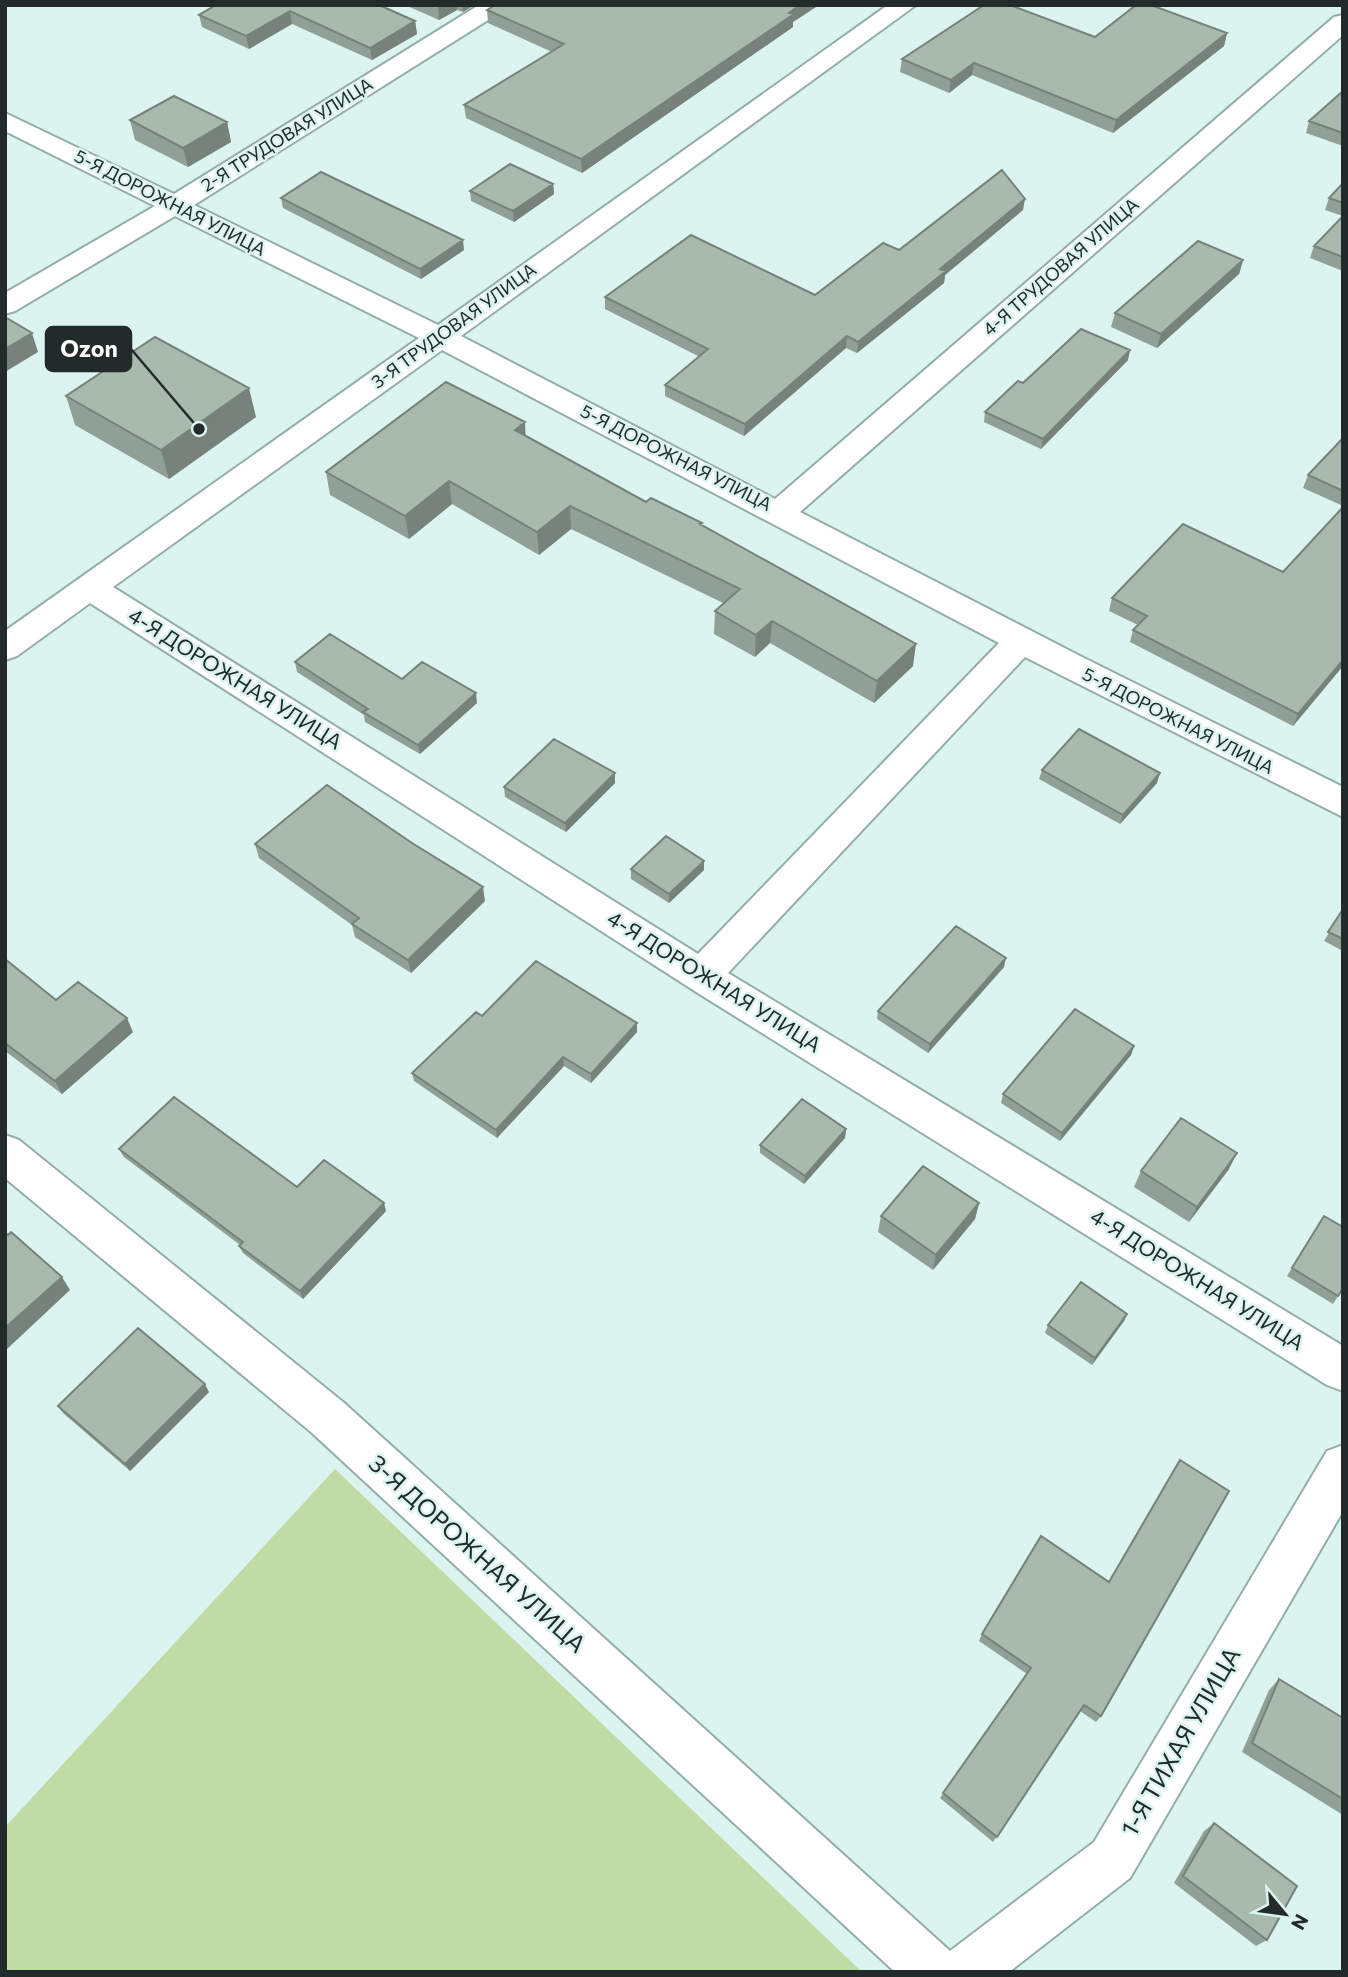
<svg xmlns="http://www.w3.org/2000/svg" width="1348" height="1977" font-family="Commissioner,sans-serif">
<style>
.green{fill:#c0dba4}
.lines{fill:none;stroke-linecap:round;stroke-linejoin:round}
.minor-casing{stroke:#95ada8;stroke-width:4}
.minor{fill:#fff;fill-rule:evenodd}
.wall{fill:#90a096}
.shaded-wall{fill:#76827a}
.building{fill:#a8baae;stroke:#76827a;stroke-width:2}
.labels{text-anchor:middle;stroke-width:5;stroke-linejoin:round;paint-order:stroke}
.far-street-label{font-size:18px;fill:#222b2a;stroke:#dcf4ef}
.street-label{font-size:21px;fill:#222b2a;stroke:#dcf4ef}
.near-street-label{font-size:24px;fill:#222b2a;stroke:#dcf4ef}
.leader{fill:none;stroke:#222b2a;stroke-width:2.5}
.callout-dot{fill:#222b2a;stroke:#dcf4ef;stroke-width:2.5}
.callout{fill:#222b2a;stroke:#222b2a;stroke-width:2.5}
.callout-label{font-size:23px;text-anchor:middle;font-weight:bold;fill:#fff}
</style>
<rect width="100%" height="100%" fill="#dcf4ef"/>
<path class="green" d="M335 1469 862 1972H5V1827Z"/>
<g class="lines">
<defs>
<path id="minor" d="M479 5H508L504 10 194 205 438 325 888 5H916L461 336 775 499 1334 17 1343 15V35L800 512 1080 656 1343 787V817L1025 657 728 973 1343 1346V1391L1327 1385 701 995 90 603 17 656 5 660V631L419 338 175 216 15 311 5 314V293L155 206 5 131V113L174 194ZM442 350 999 643 698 954 113 587Z
M5 1135 19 1140 343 1402 950 1951 1094 1842 1327 1451 1343 1445V1511L1130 1878 1009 1972H895L311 1432 5 1178Z"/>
</defs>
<use href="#minor" class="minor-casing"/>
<use href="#minor" class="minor"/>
</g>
<path class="wall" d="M216 5 415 21 417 34 372 60 292 24 249 49 202 27 199 15Z
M405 5H474L463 12 457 10 439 20Z
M495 5H819L793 22V27L582 173 466 118 464 105 552 52 488 23 487 10Z
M1227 33 1224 46 1113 133 972 75 949 93 900 72 902 59 1095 37Z
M1343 91V146L1306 133 1309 121Z
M130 120 227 122 231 142 188 167 135 140Z
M1343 183V216L1325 210 1329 198Z
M553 184 554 194 514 222 471 201 470 191Z
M281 198 464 250 421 279 283 208Z
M1023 210 945 275 944 283 857 353 846 348 744 436 665 396V385L700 357 605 309V297L815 295 899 250Z
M1343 216V271L1310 258 1314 246Z
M1243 260 1239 274 1157 348 1111 327 1115 313Z
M1128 360 1041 449 984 422 985 412 1023 383Z
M66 396 256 417 169 479 75 425Z
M526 436 646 502 702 523V525L913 666 874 703 770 643 755 657 714 634 715 611 723 603 571 529 539 555 452 504 409 539 330 495 326 472Z
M1343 438V506L1303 488 1308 475Z
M1343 507V666L1293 726 1130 642 1133 630 1138 625 1109 611 1112 598 1283 572Z
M295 662 402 679 477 703 420 754 365 722 364 715 297 672Z
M1042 770 1157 783 1120 824 1039 779Z
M615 773V783L566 832 505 797 504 787Z
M255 844 485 901 411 973 355 937 352 925 259 858Z
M631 869 704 870 669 903 631 879Z
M1343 909V951L1324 941Z
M5 959 56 1000 133 1032 62 1094 5 1051Z
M1004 967 928 1053 877 1019 878 1011Z
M482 1016 637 1032 591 1083 564 1066 497 1138 414 1081 412 1073Z
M1134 1046 1131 1055 1060 1141 1001 1103 1003 1094Z
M846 1129 845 1138 804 1184 760 1153V1145Z
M119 1149 297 1187 386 1211 303 1299 243 1253 239 1246 240 1245 124 1157Z
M1229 1169 1189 1222 1134 1187 1141 1171Z
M979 1203 975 1219 933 1270 878 1232 881 1216Z
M1324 1216 1343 1288 1333 1304 1287 1276Z
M1127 1314 1124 1321 1092 1365 1045 1333 1048 1325Z
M209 1392 130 1471 63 1413 58 1406Z
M982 1634 1101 1716 1096 1722 1080 1711 993 1842 940 1798 1027 1674 979 1641Z
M1279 1679 1343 1718V1815L1242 1752 1269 1690Z
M1214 1823 1267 1940 1256 1946 1174 1883 1204 1831Z"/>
<path class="shaded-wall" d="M442 5H457V10L439 20 438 7Z
M462 5H474L463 12Z
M800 5H819L793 22V27L582 173 581 159Z
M290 11 292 24 249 49 246 36Z
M415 21 417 34 372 60 370 48Z
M1227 33 1224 46 1113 133 1116 120Z
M974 63 972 75 949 93 951 80Z
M227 122 231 142 188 167 183 148Z
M553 184 554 194 514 222 513 211Z
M1025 199 1023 210 945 275 944 283 857 353 858 342 940 269Z
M463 240 464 250 421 279 420 269Z
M1243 260 1239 274 1157 348 1161 334Z
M32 333 38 352 5 372V349Z
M847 336 846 348 744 436 745 424Z
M1130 350 1128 360 1041 449 1043 439Z
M249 388 256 417 169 479 161 450Z
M525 422 526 445 515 430Z
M449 481 452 504 409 539 405 516Z
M570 506 571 529 539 555 537 532Z
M772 621 770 643 755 657 756 635Z
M916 644 913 666 874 703 877 681Z
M1343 660V666L1293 726 1298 714Z
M476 693 477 703 420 754 418 745Z
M615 773V783L566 832 565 823Z
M1160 773 1157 783 1120 824 1123 815Z
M704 861V870L669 903V894Z
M483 887 485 901 411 973 408 960Z
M1006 958 1004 967 928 1053 930 1044Z
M127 1018 133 1032 62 1094 55 1081Z
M637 1023V1032L591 1083V1074Z
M1134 1046 1131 1055 1060 1141 1062 1133Z
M563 1057 564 1066 497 1138 496 1130Z
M846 1129 845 1138 804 1184 805 1176Z
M1237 1153 1229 1169 1189 1222 1197 1207Z
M384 1203 386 1211 303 1299 300 1291Z
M979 1203 975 1219 933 1270 936 1255Z
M62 1277 70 1290 6 1350 5 1328Z
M1127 1314 1124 1321 1092 1365 1095 1358Z
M205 1384 209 1392 130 1471 125 1464Z"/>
<path class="building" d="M216 5H379L415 21 370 48 290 11 246 36 199 15Z
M495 5H800L789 13 794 14 581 159 464 105 564 44 487 10Z
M984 5H1010L1095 37 1136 5H1151L1227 33 1116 120 974 63 951 80 902 59Z
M1343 91V133L1309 121Z
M174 96 227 122 183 148 130 120Z
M510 164 553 184 513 211 470 191Z
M1002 170 1025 199 940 269 946 271 858 342 847 336 745 424 665 385 708 349 605 297 691 235 815 295 883 243 899 250Z
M321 172 463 240 420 269 281 198Z
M1343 183V203L1329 198Z
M1343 216V257L1314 246Z
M1198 241 1243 260 1161 334 1115 313Z
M5 317 32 333 5 349Z
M1081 329 1130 350 1043 439 985 412 1018 381 1023 383Z
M155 337 249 388 161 450 66 396Z
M446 382 525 422 515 430 646 502 651 498 702 523 700 524 916 644 877 681 772 621 756 635 715 611 740 589 570 506 537 532 449 481 405 516 326 472Z
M1343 438V491L1308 475Z
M1343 507V660L1298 714 1133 630 1147 616 1112 598 1183 524 1283 572Z
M330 634 402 679 422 662 476 693 418 745 363 712 368 709 295 662Z
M1079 729 1160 773 1123 815 1042 770Z
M554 739 615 773 565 823 504 787Z
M327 785 412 843 483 887 408 960 352 924 359 918 255 844Z
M666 836 704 861 669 894 631 869Z
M1343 909V939L1328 932Z
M956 926 1006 958 930 1044 878 1011Z
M5 959 56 1000 78 982 127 1018 55 1081 5 1043Z
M536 961 637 1023 591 1074 563 1057 496 1130 412 1073 476 1012 482 1016Z
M1075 1009 1134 1046 1062 1133 1003 1094Z
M174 1097 297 1187 324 1160 384 1203 300 1291 239 1246 243 1242 119 1149Z
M802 1099 846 1129 805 1176 760 1145Z
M1181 1118 1237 1153 1197 1207 1141 1171Z
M923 1166 979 1203 936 1255 881 1216Z
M1324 1216 1343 1227V1288L1338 1296 1292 1268Z
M11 1232 62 1277 5 1328V1233L8 1235Z
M1081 1282 1127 1314 1095 1358 1048 1325Z
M138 1328 205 1384 125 1464 58 1406Z
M1180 1460 1229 1491 1101 1716 1084 1705 997 1837 943 1793 1031 1668 982 1634 1041 1536 1109 1582Z
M1279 1679 1343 1718V1799L1252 1743Z
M1214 1823 1297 1886 1267 1940 1183 1876Z"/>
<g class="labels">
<g class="far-street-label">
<text transform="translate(287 135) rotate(-32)" y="6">2-Я ТРУДОВАЯ УЛИЦА</text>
<text transform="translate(170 203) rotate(27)" y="6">5-Я ДОРОЖНАЯ УЛИЦА</text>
<text transform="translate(1061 267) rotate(-41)" y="6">4-Я ТРУДОВАЯ УЛИЦА</text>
<text transform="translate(454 326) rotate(-36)" y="6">3-Я ТРУДОВАЯ УЛИЦА</text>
<text transform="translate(676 458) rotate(27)" y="6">5-Я ДОРОЖНАЯ УЛИЦА</text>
<text transform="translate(1178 721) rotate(27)" y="6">5-Я ДОРОЖНАЯ УЛИЦА</text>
</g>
<g class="street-label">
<text transform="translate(235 679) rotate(32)" y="7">4-Я ДОРОЖНАЯ УЛИЦА</text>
<text transform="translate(714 982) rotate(32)" y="7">4-Я ДОРОЖНАЯ УЛИЦА</text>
<text transform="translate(1197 1280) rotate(32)" y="7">4-Я ДОРОЖНАЯ УЛИЦА</text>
</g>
<g class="near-street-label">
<text transform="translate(477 1554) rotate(42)" y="8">3-Я ДОРОЖНАЯ УЛИЦА</text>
<text transform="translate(1181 1742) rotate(-60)" y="8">1-Я ТИХАЯ УЛИЦА</text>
</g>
</g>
<path class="leader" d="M199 429L131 349"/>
<circle class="callout-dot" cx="199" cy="429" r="7"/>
<rect class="callout" x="46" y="327" width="85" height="44" rx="7"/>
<g class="callout-label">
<text x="89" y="357">Ozon</text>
</g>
<rect width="1348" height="1977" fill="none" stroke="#222b2a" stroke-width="14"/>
<g transform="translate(1285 1914) rotate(119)" stroke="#dcf4ef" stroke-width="5" paint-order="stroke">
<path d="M0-5L12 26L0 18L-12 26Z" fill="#222b2a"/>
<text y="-10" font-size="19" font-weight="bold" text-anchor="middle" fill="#222b2a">N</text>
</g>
</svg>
